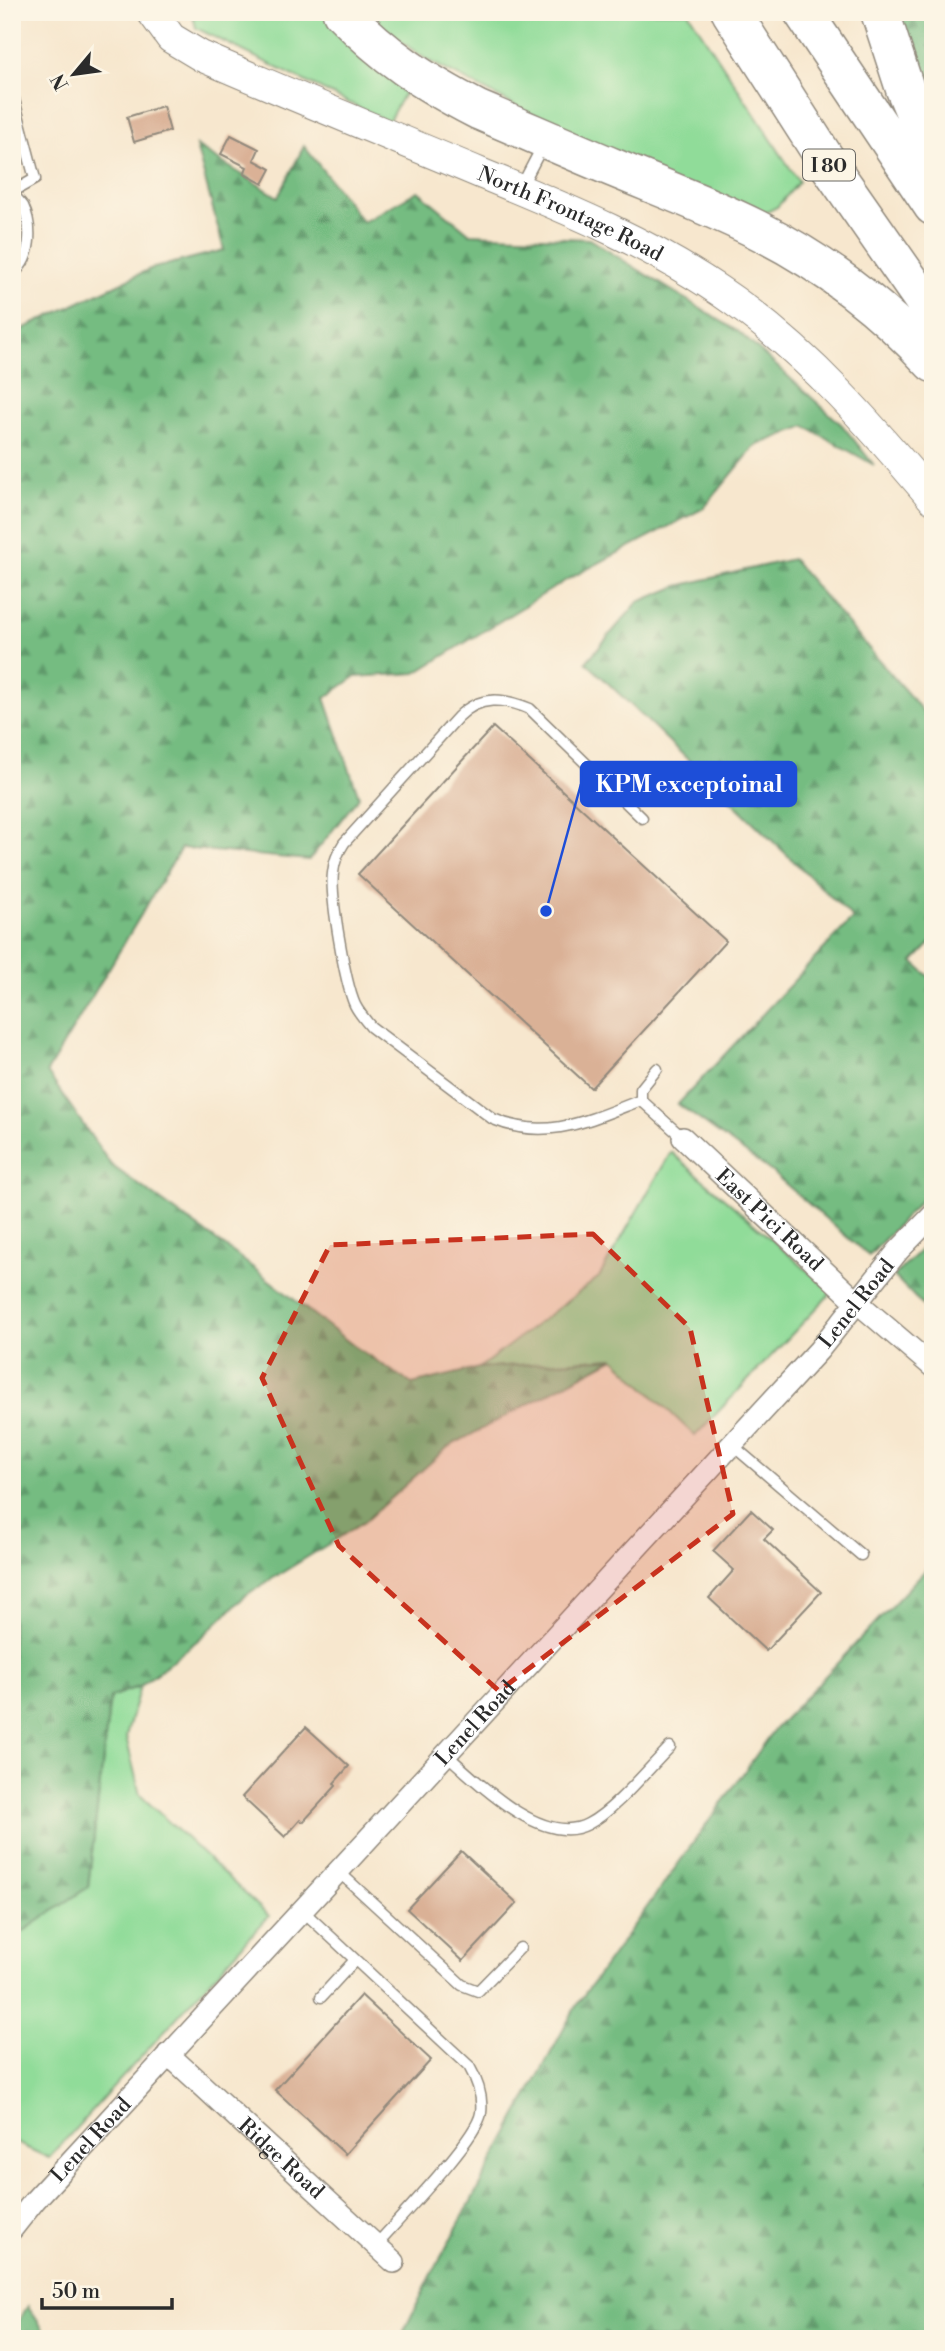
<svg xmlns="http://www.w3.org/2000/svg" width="945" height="2351" font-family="'Libre Bodoni',serif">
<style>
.grass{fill:#90dc99;stroke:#5e8462;stroke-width:2}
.forest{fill:url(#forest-firs);stroke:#507456;stroke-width:2}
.building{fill:#dab196}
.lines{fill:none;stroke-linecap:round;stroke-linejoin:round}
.lane-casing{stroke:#91897c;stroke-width:13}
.street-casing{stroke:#91897c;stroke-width:24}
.secondary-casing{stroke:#91897c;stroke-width:32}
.highway-casing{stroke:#91897c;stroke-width:41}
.lane{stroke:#fff;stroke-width:10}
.street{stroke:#fff;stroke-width:21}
.secondary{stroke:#fff;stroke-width:30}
.highway{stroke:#fff;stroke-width:38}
.marked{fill:#c8321e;fill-opacity:0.2;stroke:#c8321e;stroke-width:5;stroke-dasharray:14 9;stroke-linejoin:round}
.labels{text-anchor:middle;stroke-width:5;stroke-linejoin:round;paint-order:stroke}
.shield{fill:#fcf5e5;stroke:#6a6863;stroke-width:2}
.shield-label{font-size:19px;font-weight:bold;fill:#2b2b2b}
.street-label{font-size:21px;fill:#2b2b2b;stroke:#fcf5e5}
.leader{fill:none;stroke:#1d4ed8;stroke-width:2.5}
.callout-dot{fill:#1d4ed8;stroke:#fcf5e5;stroke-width:2.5}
.callout{fill:#1d4ed8;stroke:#1d4ed8;stroke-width:2.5}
.callout-label{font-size:23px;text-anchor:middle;font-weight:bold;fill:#fff}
</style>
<defs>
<pattern id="forest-firs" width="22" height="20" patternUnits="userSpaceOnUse" patternTransform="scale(1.75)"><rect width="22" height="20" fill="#74bc81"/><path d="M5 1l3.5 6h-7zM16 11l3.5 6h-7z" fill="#5f996a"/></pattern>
</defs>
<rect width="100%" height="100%" fill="#fcf5e5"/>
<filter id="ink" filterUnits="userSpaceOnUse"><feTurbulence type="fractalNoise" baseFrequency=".0143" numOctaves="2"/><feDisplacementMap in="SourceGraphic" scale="14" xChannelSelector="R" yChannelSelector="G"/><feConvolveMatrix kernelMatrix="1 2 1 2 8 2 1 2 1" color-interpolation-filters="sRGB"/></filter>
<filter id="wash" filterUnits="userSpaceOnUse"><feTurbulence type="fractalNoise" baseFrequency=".00686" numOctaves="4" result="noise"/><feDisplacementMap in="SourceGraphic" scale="28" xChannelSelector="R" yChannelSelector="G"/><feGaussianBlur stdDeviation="1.57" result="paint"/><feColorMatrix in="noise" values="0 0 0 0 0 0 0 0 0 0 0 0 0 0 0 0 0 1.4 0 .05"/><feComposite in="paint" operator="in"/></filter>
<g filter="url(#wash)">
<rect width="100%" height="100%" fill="#f7e7ce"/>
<path class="grass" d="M192 12H322L407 88 388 122 196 28Z
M367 12H688L799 182 777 207 743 224 427 60 375 23Z
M671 1152 832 1292 695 1436 614 1358 479 1368 599 1277Z
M140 1686 126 1737 140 1795 269 1916 49 2158 12 2141V1939L88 1887 110 1697Z"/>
<path class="forest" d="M894 12H933V127Z
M196 146 278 197 304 146 363 222 418 191 470 234 589 239 740 333 842 425 874 465 805 426 755 446 704 508 568 579 416 673 355 677 325 698 359 797 309 860 181 848 47 1072 111 1165 234 1253 354 1346 412 1384 479 1368 614 1358 448 1447 364 1522 246 1595 203 1636 140 1686 110 1697 88 1887 12 1939V334L150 269 224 250Z
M792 559 933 723V941L913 962 933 980V1187L869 1256 772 1172 678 1104 853 918 586 662 638 602 678 586Z
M930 1240 933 1244V1316L894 1276Z
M933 1562V2339H400L433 2272 576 2006 775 1729Z
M28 2306 49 2339H12V2330Z"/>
<g id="blocks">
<path class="building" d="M163 106 170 131 134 142 127 117Z
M231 135 259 149 254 160 271 169 263 184 244 174 247 167 221 154Z
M493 727 726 941 591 1088 358 874Z
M751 1510 773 1530 764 1539 821 1592 766 1651 709 1598 734 1570 713 1551Z
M306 1727 349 1766 334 1783 336 1786 303 1822 300 1820 285 1837 242 1797Z
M461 1851 517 1903 463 1961 407 1909Z
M361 1995 431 2060 345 2154 275 2090Z"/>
</g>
</g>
<g filter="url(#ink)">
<use href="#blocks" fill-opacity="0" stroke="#91897c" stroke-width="2"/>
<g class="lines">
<defs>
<path id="lane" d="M12 92 35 179 12 192
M521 187 543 145
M12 193C15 197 20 202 23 206 33 227 32 260 12 274
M642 818 530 709C503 698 480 695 458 717L344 843C338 852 334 861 333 873 330 896 345 983 355 1005 359 1013 365 1020 371 1027L493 1119C547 1142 589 1120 641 1100L683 1138
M641 1100V1089L657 1069
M731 1444 861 1555
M446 1754C477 1782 543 1848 588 1824 615 1810 648 1769 670 1747
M338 1871 462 1985 478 1991 520 1948
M302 1910 469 2066C477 2080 483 2097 481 2113 477 2139 397 2221 376 2245
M321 1997 355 1960"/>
<g id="street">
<path id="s1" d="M683 1138 857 1302 933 1367"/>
<path id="s2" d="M168 2054 394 2262"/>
<path id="s3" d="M12 2229 35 2200 819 1350 898 1251 933 1215"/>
</g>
<g id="secondary">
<path id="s4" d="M152 12 171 38 201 56C293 96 387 134 480 173 568 209 656 245 734 301 812 357 872 427 933 499"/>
</g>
<path id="highway" d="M342 12C386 57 422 81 478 110 523 129 568 149 614 168 662 188 710 206 756 229 822 262 883 308 933 363
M731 12 829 165 933 314
M803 12 933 206
M880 12 905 89 933 156"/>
</defs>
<use href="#lane" class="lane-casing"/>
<use href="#street" class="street-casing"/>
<use href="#secondary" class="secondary-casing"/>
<use href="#highway" class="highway-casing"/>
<use href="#lane" class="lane"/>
<use href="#street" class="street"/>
<use href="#secondary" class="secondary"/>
<use href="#highway" class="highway"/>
</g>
</g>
<path class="marked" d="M593 1234 690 1328 733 1514 499 1691 339 1546 262 1378 330 1245Z"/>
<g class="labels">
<rect class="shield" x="803" y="149.5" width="52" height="31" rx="5"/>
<g class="shield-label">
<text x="829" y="172">I 80</text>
</g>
<g class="street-label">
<text dy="7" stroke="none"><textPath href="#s4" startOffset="469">North Frontage Road</textPath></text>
<text dy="7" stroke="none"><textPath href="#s1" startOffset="119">East Pici Road</textPath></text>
<text dy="7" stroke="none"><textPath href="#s3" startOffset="1253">Lenel Road</textPath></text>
<text dy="7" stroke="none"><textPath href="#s3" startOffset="686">Lenel Road</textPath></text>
<text dy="7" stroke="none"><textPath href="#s3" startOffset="119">Lenel Road</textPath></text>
<text dy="7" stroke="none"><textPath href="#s2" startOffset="154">Ridge Road</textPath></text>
</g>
</g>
<path class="leader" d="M546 911L581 784"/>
<circle class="callout-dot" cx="546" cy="911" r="7"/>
<rect class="callout" x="581" y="762" width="215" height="44" rx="7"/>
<g class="callout-label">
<text x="689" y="792">KPM exceptoinal</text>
</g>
<rect width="945" height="2351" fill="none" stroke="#fcf5e5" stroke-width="42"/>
<g transform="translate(74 74) rotate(241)" stroke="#fcf5e5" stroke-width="5" paint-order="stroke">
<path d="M0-5L12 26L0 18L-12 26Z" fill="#2b2b2b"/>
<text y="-10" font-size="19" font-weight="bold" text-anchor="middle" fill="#2b2b2b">N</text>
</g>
<path d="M42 2298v10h130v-10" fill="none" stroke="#2b2b2b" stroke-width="3.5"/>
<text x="52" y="2298" font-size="21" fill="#2b2b2b" stroke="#fcf5e5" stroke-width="5" paint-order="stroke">50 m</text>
</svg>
